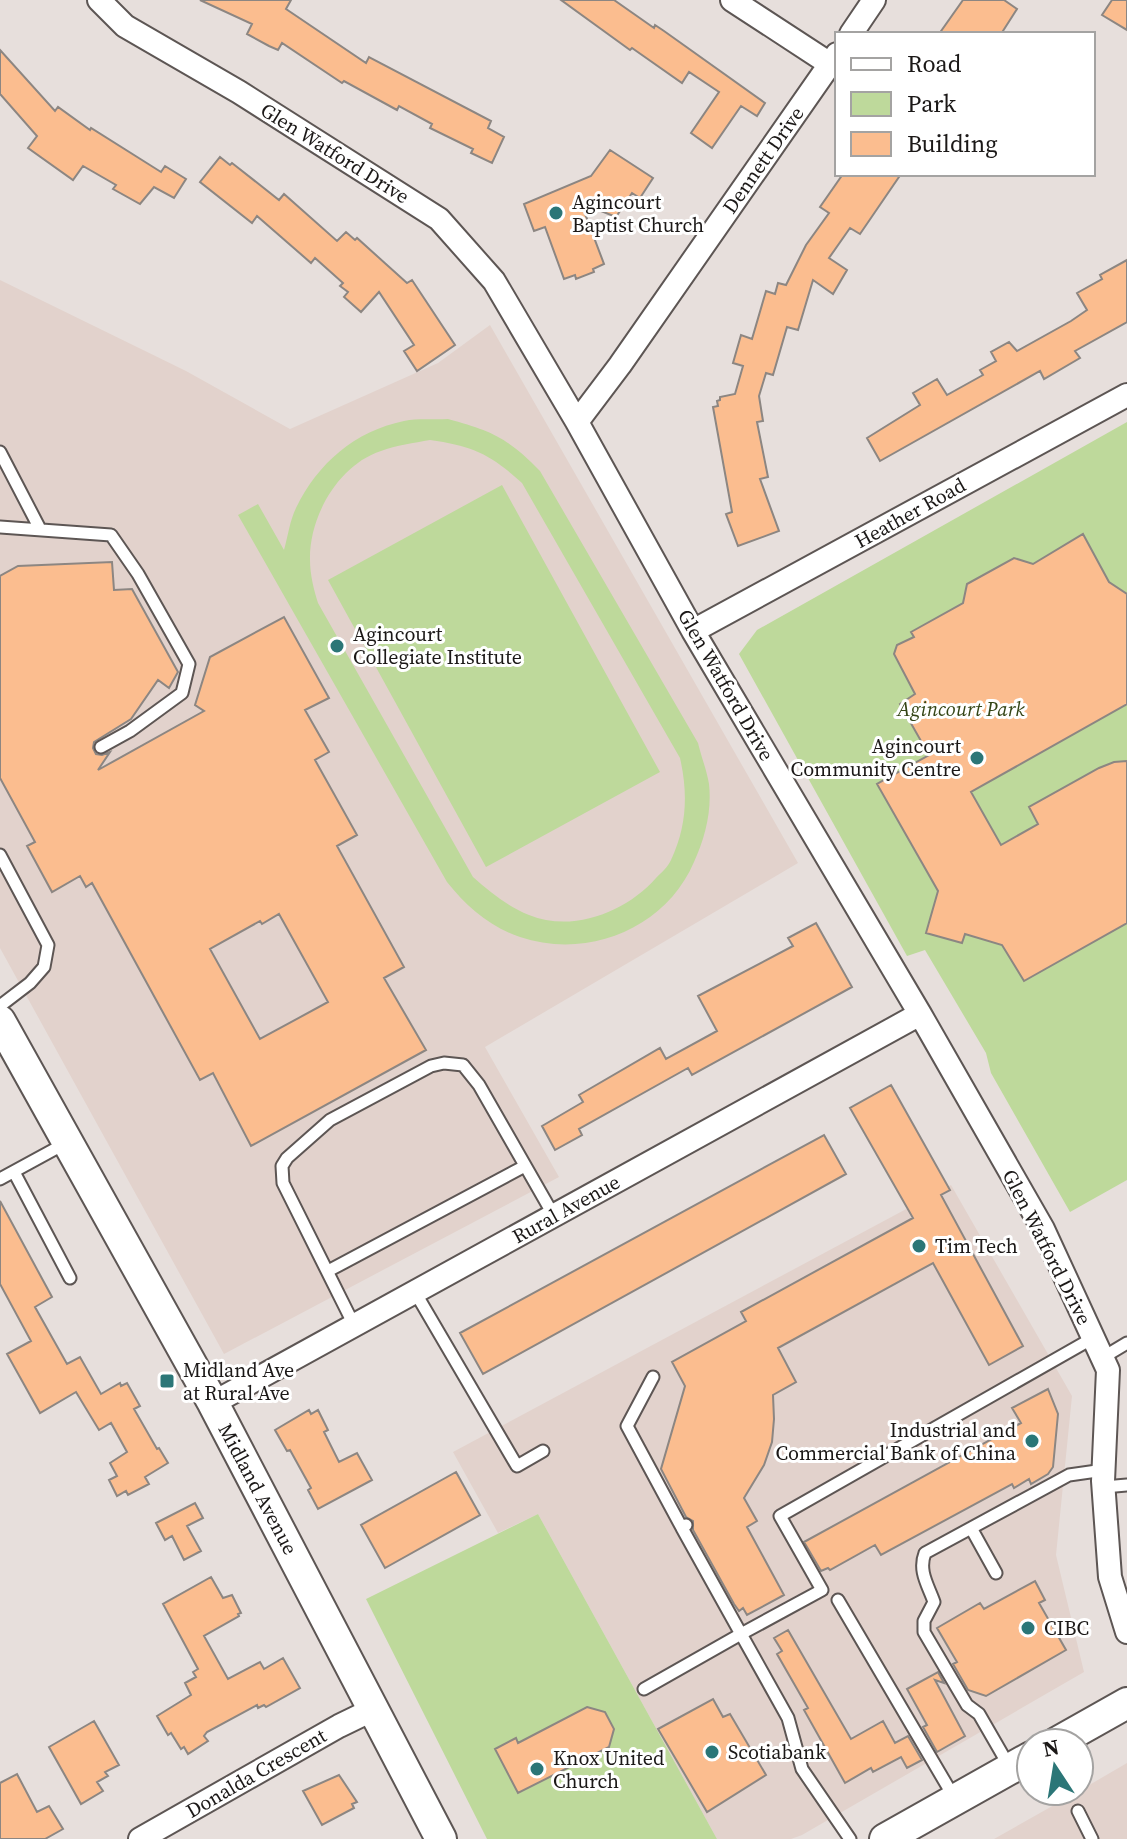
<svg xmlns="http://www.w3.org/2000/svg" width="1127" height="1839" font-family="'Source Serif 4',serif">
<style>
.built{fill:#e2d2cc}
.green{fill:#bed99b;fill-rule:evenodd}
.building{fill:#fbbd8f;stroke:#8c8682;stroke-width:2;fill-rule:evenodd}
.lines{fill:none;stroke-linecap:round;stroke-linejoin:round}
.service-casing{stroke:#5d5654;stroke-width:15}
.minor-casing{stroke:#5d5654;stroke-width:26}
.secondary-casing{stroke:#5d5654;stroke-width:34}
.service{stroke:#fff;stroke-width:11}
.minor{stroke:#fff;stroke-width:22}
.secondary{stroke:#fff;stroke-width:30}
.poi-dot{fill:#2b7677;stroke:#fff;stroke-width:3}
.labels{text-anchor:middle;stroke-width:6;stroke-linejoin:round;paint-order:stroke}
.street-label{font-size:20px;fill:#1b1817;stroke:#fff}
.poi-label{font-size:20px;fill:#1b1817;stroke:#fff;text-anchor:start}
.park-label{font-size:20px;font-style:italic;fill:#344516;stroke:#fff}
</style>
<rect width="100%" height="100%" fill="#e7dfdc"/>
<path class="built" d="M0 280 186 371 290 429 438 363 490 325 798 863 485 1047 559 1177 224 1354 0 948Z
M951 1185 1072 1396 1056 1555 1084 1672 802 1835 791 1839H717L538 1514 498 1533 453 1452Z
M1127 1763V1839H994L1079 1791Z"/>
<path class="green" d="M448 419C492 431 508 438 540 471L698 743C701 756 707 771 709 784 712 811 705 838 694 862 666 928 588 960 520 937 490 927 466 906 447 882L238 515 258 504 284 550C288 536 290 520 296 508 318 463 355 431 404 421 418 418 434 420 448 419ZM430 440C473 446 490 454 522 483L680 758C688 793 687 826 671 860 668 867 661 873 656 878 626 912 573 933 529 915 507 906 490 892 473 877L318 603C314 590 310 575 310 560 309 517 338 465 381 451 396 445 414 443 430 440Z
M1127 422V1180L1070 1212 991 1073 986 1053 925 950 907 956 739 654 757 630Z
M502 485 660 772 486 867 328 580Z
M538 1514 717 1839H487L366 1599Z"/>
<path class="building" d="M200 0H291L286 9 366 63 369 57 491 121 488 128 504 137 492 163 471 153 473 149 430 128 432 124 399 106 397 110 344 81 342 83 282 43 278 50 269 46 247 34 252 24Z
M561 0H614L654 28 655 25 664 31 765 103 757 116 741 106 712 148 691 133 719 92 689 72 682 83 632 48 630 50Z
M963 0H1004L1017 9 1001 34H939Z
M1112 0H1127V30L1102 15Z
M0 50 55 111 58 107 90 130 91 128 161 172 165 166 186 179 174 198 154 187 140 204 113 189 116 185 83 166 73 180 28 148 37 136 0 94Z
M610 150 653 178 640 198 632 193 616 217 581 203 604 264 593 269 594 272 576 279 575 275 564 279 545 227 534 231 524 204 591 176Z
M220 157 230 165 232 163 279 200 284 194 337 241 346 232 355 240 357 238 407 283 412 280 455 345 417 371 404 351 414 345 379 292 361 312 344 297 348 292 340 286 343 283 315 258 311 263 257 216 252 223 200 182Z
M843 174H901L860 234 850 228 829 258 847 270 833 294 813 280 798 330 787 327 773 375 766 373 759 396 763 421 757 422 768 477 760 479 779 531 738 546 726 514 732 512 713 407 718 406 717 401 720 400V397L735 394 743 366 733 363 741 335 752 339 766 291 775 294 778 283 786 285 806 245 829 213 820 207Z
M1127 260V322L1075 351 1080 358 1044 379 1040 371 880 461 867 438 920 405 913 393 937 379 947 395 983 375 980 370 996 361 991 352 1009 342 1017 351 1071 321 1087 310 1077 293 1102 279 1100 275Z
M1083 534 1109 582 1127 594V704L971 792 1001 845 1038 824 1029 807 1099 768 1114 762 1127 761V923L1024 981 1002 945 965 934 962 943 926 933 938 891 877 784 929 755 900 704 915 694 894 654 897 645 914 637 911 632 963 603 967 584 1014 558 1033 564Z
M112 562 114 590 132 589 178 672 169 688 158 680 131 719 94 742 93 748 96 754 102 755 110 752 98 770 204 711 195 705 210 657 284 617 329 698 305 710 329 752 315 760 357 835 337 846 404 967 384 978 426 1050 251 1146 213 1073 200 1080 92 883 86 887 80 876 52 892 27 846 35 842 0 778V576L18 566ZM279 914 328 1002 260 1039 210 949 260 921 262 924Z
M816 923 852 987 692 1075 688 1068 579 1129 582 1135 555 1150 542 1126 583 1102 579 1095 660 1048 666 1059 717 1031 698 996 793 946 788 938Z
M891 1085 950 1190 941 1195 1023 1346 989 1365 933 1263 778 1348 796 1382 773 1395 774 1419 772 1442 764 1465 744 1498 757 1521 747 1527 784 1595 747 1615 743 1608 739 1611 734 1604 693 1530V1521L686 1517 661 1469 685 1386 672 1362 746 1321 741 1312 913 1218 850 1108Z
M824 1135 846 1174 483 1374 460 1333Z
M0 1201 52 1297 35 1307 67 1364 80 1357 101 1394 120 1383 121 1386 127 1383 140 1406 134 1409 157 1449 159 1448 168 1463 145 1477 149 1484 128 1495 126 1491 117 1496 109 1480 117 1476 110 1463 127 1452 111 1423 99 1430 76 1392 40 1413 7 1354 31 1341 0 1284Z
M1048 1389 1058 1414 1053 1467 1048 1474 1031 1484 1029 1479 1014 1488 1012 1484 881 1555 875 1545 830 1570 828 1568 821 1571 804 1542 1021 1423 1012 1408Z
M309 1410 311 1414 318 1410 328 1430 324 1432 339 1462 357 1453 372 1480 318 1509 308 1490 311 1488 290 1450 287 1451 275 1430Z
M456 1472 480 1515 385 1568 361 1525Z
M195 1503 203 1518 187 1526 201 1551 184 1560 172 1536 165 1540 156 1523Z
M211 1577 223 1598 232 1595 241 1613 238 1614 239 1616 204 1636 228 1679 260 1662 264 1669 283 1658 300 1688 266 1707 264 1705 258 1708 257 1705 207 1732 204 1736 208 1741 188 1754 184 1747 181 1749 171 1733 168 1735 157 1716 191 1695 185 1683 196 1677 193 1672 198 1669 163 1604Z
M1035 1581 1045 1600 1039 1603 1066 1650 986 1696 968 1690 953 1664 957 1662 937 1628 980 1603 984 1609Z
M788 1630 851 1739 883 1721 895 1743 908 1736 922 1760 907 1768 901 1757 873 1772 871 1768 845 1783 804 1710 808 1708 777 1654 782 1651 774 1638Z
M938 1672 944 1683 935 1680 965 1736 937 1752 923 1727 927 1725 907 1689Z
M713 1699 723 1717 730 1714 766 1775 707 1812 658 1729Z
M587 1707 605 1712 614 1729 609 1747 518 1793 495 1749 516 1738 518 1743Z
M94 1721 119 1765 105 1772 108 1776 97 1782 103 1791 81 1804 49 1747Z
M17 1774 37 1812 49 1806 63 1829 45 1839H0V1783Z
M339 1775 357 1802 352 1804 354 1808 322 1825 303 1791Z"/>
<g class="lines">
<defs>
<path id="service" d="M0 452 40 529
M0 527 111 535 138 574 189 664 182 693 130 731 101 747
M0 855 48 945 44 967 30 983 0 1006
M14 1172 70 1278
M0 1179 66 1143
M328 1271 525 1166
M415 1292 517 1466 543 1451
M354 1325 283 1183 282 1166 287 1158 330 1120 431 1066 444 1063 463 1065 479 1085 554 1216
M1102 1358 1127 1343
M653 1377 627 1426 682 1528
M1104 1487 1127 1485
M971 1528 996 1573
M838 1600 955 1799
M644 1689 741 1634 682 1528 686 1525
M1009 1766 979 1714 967 1705 924 1632V1621L934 1602C928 1585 918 1571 925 1553L1069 1475 1104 1470
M1078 1811 1092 1839
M850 1839 802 1769 788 1718 741 1634 822 1590 780 1516 1093 1338"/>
<path id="minor" d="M99 0 125 26 239 92 439 219 494 281 577 422 693 631 920 1014 1043 1229 1108 1370 1103 1481 1110 1577 1127 1632
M732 0 830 64
M851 34 874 0
M577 422 620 365 837 54
M693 631 1127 395
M213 1403 920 1014
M140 1839 339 1726 374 1709"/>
<path id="secondary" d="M0 1021 213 1403 441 1839
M1056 1743 1127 1703
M885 1839 1031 1757"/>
</defs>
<use href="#service" class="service-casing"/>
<use href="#minor" class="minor-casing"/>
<use href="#secondary" class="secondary-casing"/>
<use href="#service" class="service"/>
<use href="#minor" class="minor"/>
<use href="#secondary" class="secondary"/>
</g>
<g class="poi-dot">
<circle cx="556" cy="213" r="8"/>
<circle cx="337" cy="646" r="8"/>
<circle cx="977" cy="758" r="8"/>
<circle cx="919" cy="1246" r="8"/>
<rect x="159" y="1373" width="16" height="16" rx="4"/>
<circle cx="1032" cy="1441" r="8"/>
<circle cx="1028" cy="1628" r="8"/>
<circle cx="712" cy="1752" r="8"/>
<circle cx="537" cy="1769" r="8"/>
</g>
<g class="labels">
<g class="street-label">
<text transform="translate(335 153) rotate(32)" y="7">Glen Watford Drive</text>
<text transform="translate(763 160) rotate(-55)" y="7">Dennett Drive</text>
<text transform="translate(910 513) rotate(-29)" y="7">Heather Road</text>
<text transform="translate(726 685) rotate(60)" y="7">Glen Watford Drive</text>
<text transform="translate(566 1209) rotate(-29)" y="7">Rural Avenue</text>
<text transform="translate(1047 1247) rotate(63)" y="7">Glen Watford Drive</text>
<text transform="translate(258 1489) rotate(62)" y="7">Midland Avenue</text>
<text transform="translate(256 1773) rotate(-30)" y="7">Donalda Crescent</text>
</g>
<g class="poi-label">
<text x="572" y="209">Agincourt<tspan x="572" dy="23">Baptist Church</tspan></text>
<text x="353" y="641">Agincourt<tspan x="353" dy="23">Collegiate Institute</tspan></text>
<text x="961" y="753" text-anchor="end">Agincourt<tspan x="961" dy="23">Community Centre</tspan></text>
<text x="935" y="1253">Tim Tech</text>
<text x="183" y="1377">Midland Ave<tspan x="183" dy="23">at Rural Ave</tspan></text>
<text x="1016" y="1437" text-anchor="end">Industrial and<tspan x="1016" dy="23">Commercial Bank of China</tspan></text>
<text x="1044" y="1635">CIBC</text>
<text x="728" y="1759">Scotiabank</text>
<text x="553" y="1765">Knox United<tspan x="553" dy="23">Church</tspan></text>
</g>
<g class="park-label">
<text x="961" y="716">Agincourt Park</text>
</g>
</g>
<rect x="835" y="32" width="260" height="144" fill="#ffffff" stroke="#a4a3a2" stroke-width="2"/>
<rect x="851" y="58" width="40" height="12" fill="#ffffff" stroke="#a4a3a2" stroke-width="2"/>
<text x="907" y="72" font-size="24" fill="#1b1817">Road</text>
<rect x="851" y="92" width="40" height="24" fill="#bed99b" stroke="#a4a3a2" stroke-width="2"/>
<text x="907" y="112" font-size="24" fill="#1b1817">Park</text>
<rect x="851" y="132" width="40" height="24" fill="#fbbd8f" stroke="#a4a3a2" stroke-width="2"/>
<text x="907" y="152" font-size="24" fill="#1b1817">Building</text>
<g transform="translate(1055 1767) rotate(348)"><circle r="38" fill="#ffffff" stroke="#a4a3a2" stroke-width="2"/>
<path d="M0-6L14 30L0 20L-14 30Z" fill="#2b7677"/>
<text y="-12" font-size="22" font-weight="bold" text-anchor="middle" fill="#1b1817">N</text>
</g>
</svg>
